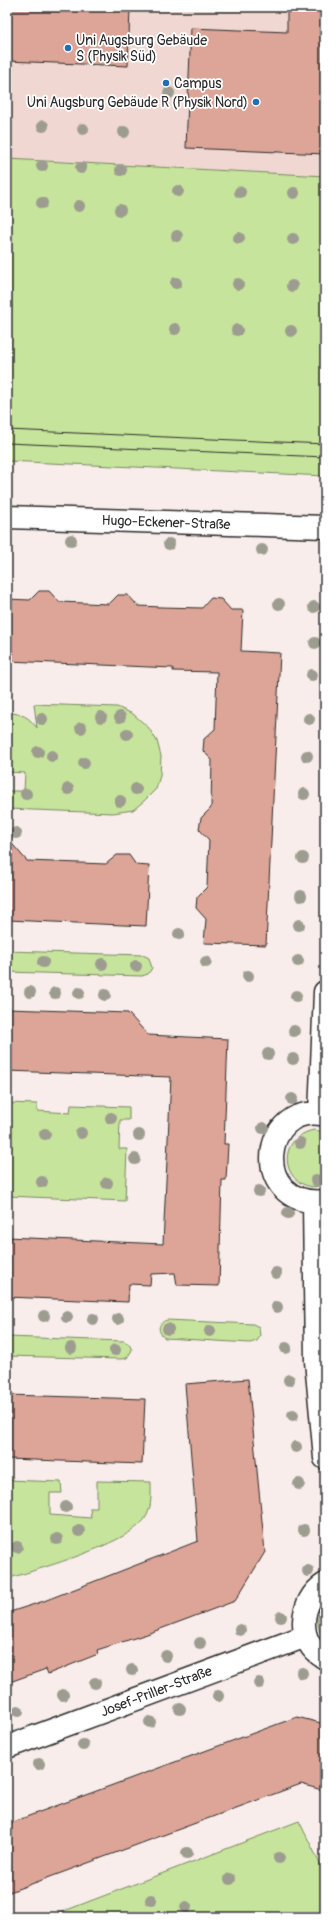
<svg xmlns="http://www.w3.org/2000/svg" width="332" height="1924" font-family="Pangolin,sans-serif">
<style>
.built{fill:#f0d7d1}
.green{fill:#c6e49b;stroke:#788863}
.building{fill:#dda597;stroke:#2b2b2b}
.lines{fill:none;stroke-linecap:round;stroke-linejoin:round}
.minor-casing{stroke:#2b2b2b;stroke-width:25}
.minor{stroke:#fff;stroke-width:22}
.tram{stroke:#2b2b2b;stroke-width:1}
.tree{fill:#9d9c90}
.poi-dot{fill:#1f6fb2;stroke:#fff;stroke-width:1.5}
.labels{text-anchor:middle;stroke-width:3.5;stroke-linejoin:round;paint-order:stroke}
.poi-label{font-size:14px;fill:#2b2b2b;stroke:#fff;text-anchor:start}
.street-label{font-size:14px;fill:#2b2b2b;stroke:#fff}
</style>
<rect width="100%" height="100%" fill="#f8edea"/>
<filter id="ink" filterUnits="userSpaceOnUse"><feTurbulence type="fractalNoise" baseFrequency=".025" numOctaves="2"/><feDisplacementMap in="SourceGraphic" scale="8" xChannelSelector="R" yChannelSelector="G"/><feConvolveMatrix kernelMatrix="1 2 1 2 8 2 1 2 1" color-interpolation-filters="sRGB"/></filter>
<g filter="url(#ink)">
<path class="built" d="M7 7H325V176L7 159Z"/>
<path class="green" d="M7 159 325 176V476L7 461Z
M7 703 8 713C22 713 29 717 37 728L34 704 117 707 133 714 148 727 157 741 161 756 160 776 156 789 144 801 133 810 113 813 7 809V791H24L25 773 7 772Z
M7 951 143 955 149 958 152 968 148 974 142 976 7 972Z
M7 1103 37 1104V1111L70 1113 71 1105 129 1107V1120H120L119 1149H127L125 1201 7 1196Z
M314 1130 325 1132V1185C285 1197 270 1139 314 1130Z
M167 1320 253 1324 259 1327 260 1336 257 1341 250 1343 165 1338C157 1332 157 1323 167 1320Z
M7 1337 124 1341 129 1344 132 1350 127 1358 121 1359 7 1356Z
M7 1480 61 1482 62 1493H50V1515L91 1518 90 1508H97V1481L151 1482C151 1494 152 1505 147 1515 135 1543 37 1569 7 1579Z
M325 1602V1640C316 1629 315 1614 325 1602Z
M299 1821 325 1874V1917H61L59 1913Z"/>
<path class="building" d="M7 7H130L128 66 7 61Z
M287 9 325 10V154L186 148 191 28 287 32Z
M39 591H49L59 602 109 604 118 595H128L138 606 161 607 202 608 211 598 221 599 231 610H243L241 651 280 653 266 945 204 943 206 919 196 908 197 897 207 887 209 840 199 829 201 818 211 808 212 760 203 751 204 739 215 729 217 672 173 671V668L7 661V599L30 600Z
M7 838 27 861 106 864 117 855H129L136 865 149 866 146 926 7 920Z
M7 1009 128 1013 148 1035 228 1039 224 1144H228L226 1180H222L219 1286 177 1285 175 1273 151 1274 150 1285 129 1284 128 1302 7 1297V1237L163 1244 171 1077 7 1071Z
M248 1379 265 1552 235 1601 147 1634 97 1650 98 1654 48 1674 46 1669 7 1683V1613L44 1601 198 1541 185 1384Z
M7 1395 145 1399 142 1464 7 1459Z
M297 1717 325 1724V1791L301 1784 7 1893V1824Z"/>
<g class="lines">
<defs>
<path id="minor" d="M7 517 325 527
M320 1114 325 992
M325 1115C260 1100 249 1209 325 1201
M314 1202 316 1361 325 1458
M325 1584C299 1600 295 1643 325 1658
M7 1747 306 1636"/>
</defs>
<use href="#minor" class="minor-casing"/>
<use href="#minor" class="minor"/>
<path class="tram" d="M7 430 325 444
M7 443 325 457"/>
</g>
<g class="tree">
<circle cx="169" cy="93" r="6"/>
<circle cx="43" cy="126" r="6"/>
<circle cx="83" cy="129" r="6"/>
<circle cx="124" cy="132" r="6"/>
<circle cx="42" cy="166" r="6"/>
<circle cx="81" cy="168" r="6"/>
<circle cx="121" cy="170" r="6"/>
<circle cx="178" cy="191" r="6"/>
<circle cx="240" cy="192" r="6"/>
<circle cx="294" cy="193" r="6"/>
<circle cx="42" cy="203" r="6"/>
<circle cx="79" cy="206" r="6"/>
<circle cx="120" cy="210" r="6"/>
<circle cx="177" cy="236" r="6"/>
<circle cx="239" cy="238" r="6"/>
<circle cx="293" cy="239" r="6"/>
<circle cx="176" cy="283" r="6"/>
<circle cx="238" cy="284" r="6"/>
<circle cx="292" cy="286" r="6"/>
<circle cx="175" cy="329" r="6"/>
<circle cx="237" cy="330" r="6"/>
<circle cx="291" cy="331" r="6"/>
<circle cx="71" cy="540" r="6"/>
<circle cx="169" cy="544" r="6"/>
<circle cx="262" cy="550" r="6"/>
<circle cx="279" cy="604" r="6"/>
<circle cx="314" cy="607" r="6"/>
<circle cx="315" cy="643" r="6"/>
<circle cx="312" cy="675" r="6"/>
<circle cx="101" cy="717" r="6"/>
<circle cx="120" cy="717" r="6"/>
<circle cx="42" cy="719" r="6"/>
<circle cx="309" cy="719" r="6"/>
<circle cx="81" cy="728" r="6"/>
<circle cx="127" cy="734" r="6"/>
<circle cx="38" cy="752" r="6"/>
<circle cx="52" cy="756" r="6"/>
<circle cx="307" cy="756" r="6"/>
<circle cx="84" cy="763" r="6"/>
<circle cx="68" cy="789" r="6"/>
<circle cx="136" cy="789" r="6"/>
<circle cx="26" cy="794" r="6"/>
<circle cx="304" cy="794" r="6"/>
<circle cx="120" cy="801" r="6"/>
<circle cx="16" cy="833" r="6"/>
<circle cx="303" cy="858" r="6"/>
<circle cx="301" cy="896" r="6"/>
<circle cx="299" cy="925" r="6"/>
<circle cx="179" cy="934" r="6"/>
<circle cx="298" cy="961" r="6"/>
<circle cx="43" cy="962" r="6"/>
<circle cx="206" cy="962" r="6"/>
<circle cx="102" cy="964" r="6"/>
<circle cx="136" cy="966" r="6"/>
<circle cx="248" cy="976" r="6"/>
<circle cx="30" cy="992" r="6"/>
<circle cx="55" cy="993" r="6"/>
<circle cx="79" cy="993" r="6"/>
<circle cx="105" cy="995" r="6"/>
<circle cx="296" cy="996" r="6"/>
<circle cx="294" cy="1031" r="6"/>
<circle cx="268" cy="1054" r="6"/>
<circle cx="293" cy="1059" r="6"/>
<circle cx="292" cy="1099" r="6"/>
<circle cx="111" cy="1118" r="6"/>
<circle cx="263" cy="1128" r="6"/>
<circle cx="81" cy="1133" r="6"/>
<circle cx="45" cy="1134" r="6"/>
<circle cx="139" cy="1135" r="6"/>
<circle cx="300" cy="1143" r="6"/>
<circle cx="135" cy="1159" r="6"/>
<circle cx="316" cy="1180" r="6"/>
<circle cx="42" cy="1182" r="6"/>
<circle cx="107" cy="1183" r="6"/>
<circle cx="259" cy="1191" r="6"/>
<circle cx="288" cy="1213" r="6"/>
<circle cx="276" cy="1273" r="6"/>
<circle cx="277" cy="1307" r="6"/>
<circle cx="44" cy="1316" r="6"/>
<circle cx="67" cy="1317" r="6"/>
<circle cx="93" cy="1319" r="6"/>
<circle cx="118" cy="1319" r="6"/>
<circle cx="168" cy="1329" r="6"/>
<circle cx="210" cy="1331" r="6"/>
<circle cx="71" cy="1348" r="6"/>
<circle cx="286" cy="1348" r="6"/>
<circle cx="115" cy="1350" r="6"/>
<circle cx="289" cy="1380" r="6"/>
<circle cx="293" cy="1415" r="6"/>
<circle cx="296" cy="1447" r="6"/>
<circle cx="299" cy="1484" r="6"/>
<circle cx="66" cy="1507" r="6"/>
<circle cx="304" cy="1530" r="6"/>
<circle cx="79" cy="1531" r="6"/>
<circle cx="57" cy="1539" r="6"/>
<circle cx="17" cy="1547" r="6"/>
<circle cx="308" cy="1571" r="6"/>
<circle cx="281" cy="1617" r="6"/>
<circle cx="240" cy="1630" r="6"/>
<circle cx="200" cy="1643" r="6"/>
<circle cx="166" cy="1656" r="6"/>
<circle cx="132" cy="1670" r="6"/>
<circle cx="302" cy="1673" r="6"/>
<circle cx="95" cy="1683" r="6"/>
<circle cx="259" cy="1683" r="6"/>
<circle cx="63" cy="1695" r="6"/>
<circle cx="218" cy="1696" r="6"/>
<circle cx="180" cy="1709" r="6"/>
<circle cx="18" cy="1711" r="6"/>
<circle cx="150" cy="1722" r="6"/>
<circle cx="83" cy="1745" r="6"/>
<circle cx="39" cy="1764" r="6"/>
<circle cx="187" cy="1853" r="6"/>
<circle cx="279" cy="1858" r="6"/>
<circle cx="230" cy="1879" r="6"/>
<circle cx="151" cy="1900" r="6"/>
<circle cx="186" cy="1907" r="6"/>
</g>
</g>
<g class="poi-dot">
<circle cx="68" cy="48" r="4"/>
<circle cx="166" cy="83" r="4"/>
<circle cx="256" cy="102" r="4"/>
</g>
<g class="labels">
<g class="poi-label">
<text x="76" y="45">Uni Augsburg Gebäude<tspan x="76" dy="16">S (Physik Süd)</tspan></text>
<text x="174" y="88">Campus</text>
<text x="248" y="107" text-anchor="end">Uni Augsburg Gebäude R (Physik Nord)</text>
</g>
<g class="street-label">
<text transform="translate(166 522) rotate(2)" y="5">Hugo-Eckener-Straße</text>
<text transform="translate(156 1691) rotate(-21)" y="5">Josef-Priller-Straße</text>
</g>
</g>
<rect width="332" height="1924" fill="none" stroke="#fff" stroke-width="24"/>
<rect x="12" y="12" width="308" height="1900" fill="none" stroke="#2b2b2b" stroke-width="1.5" filter="url(#ink)"/>
</svg>
